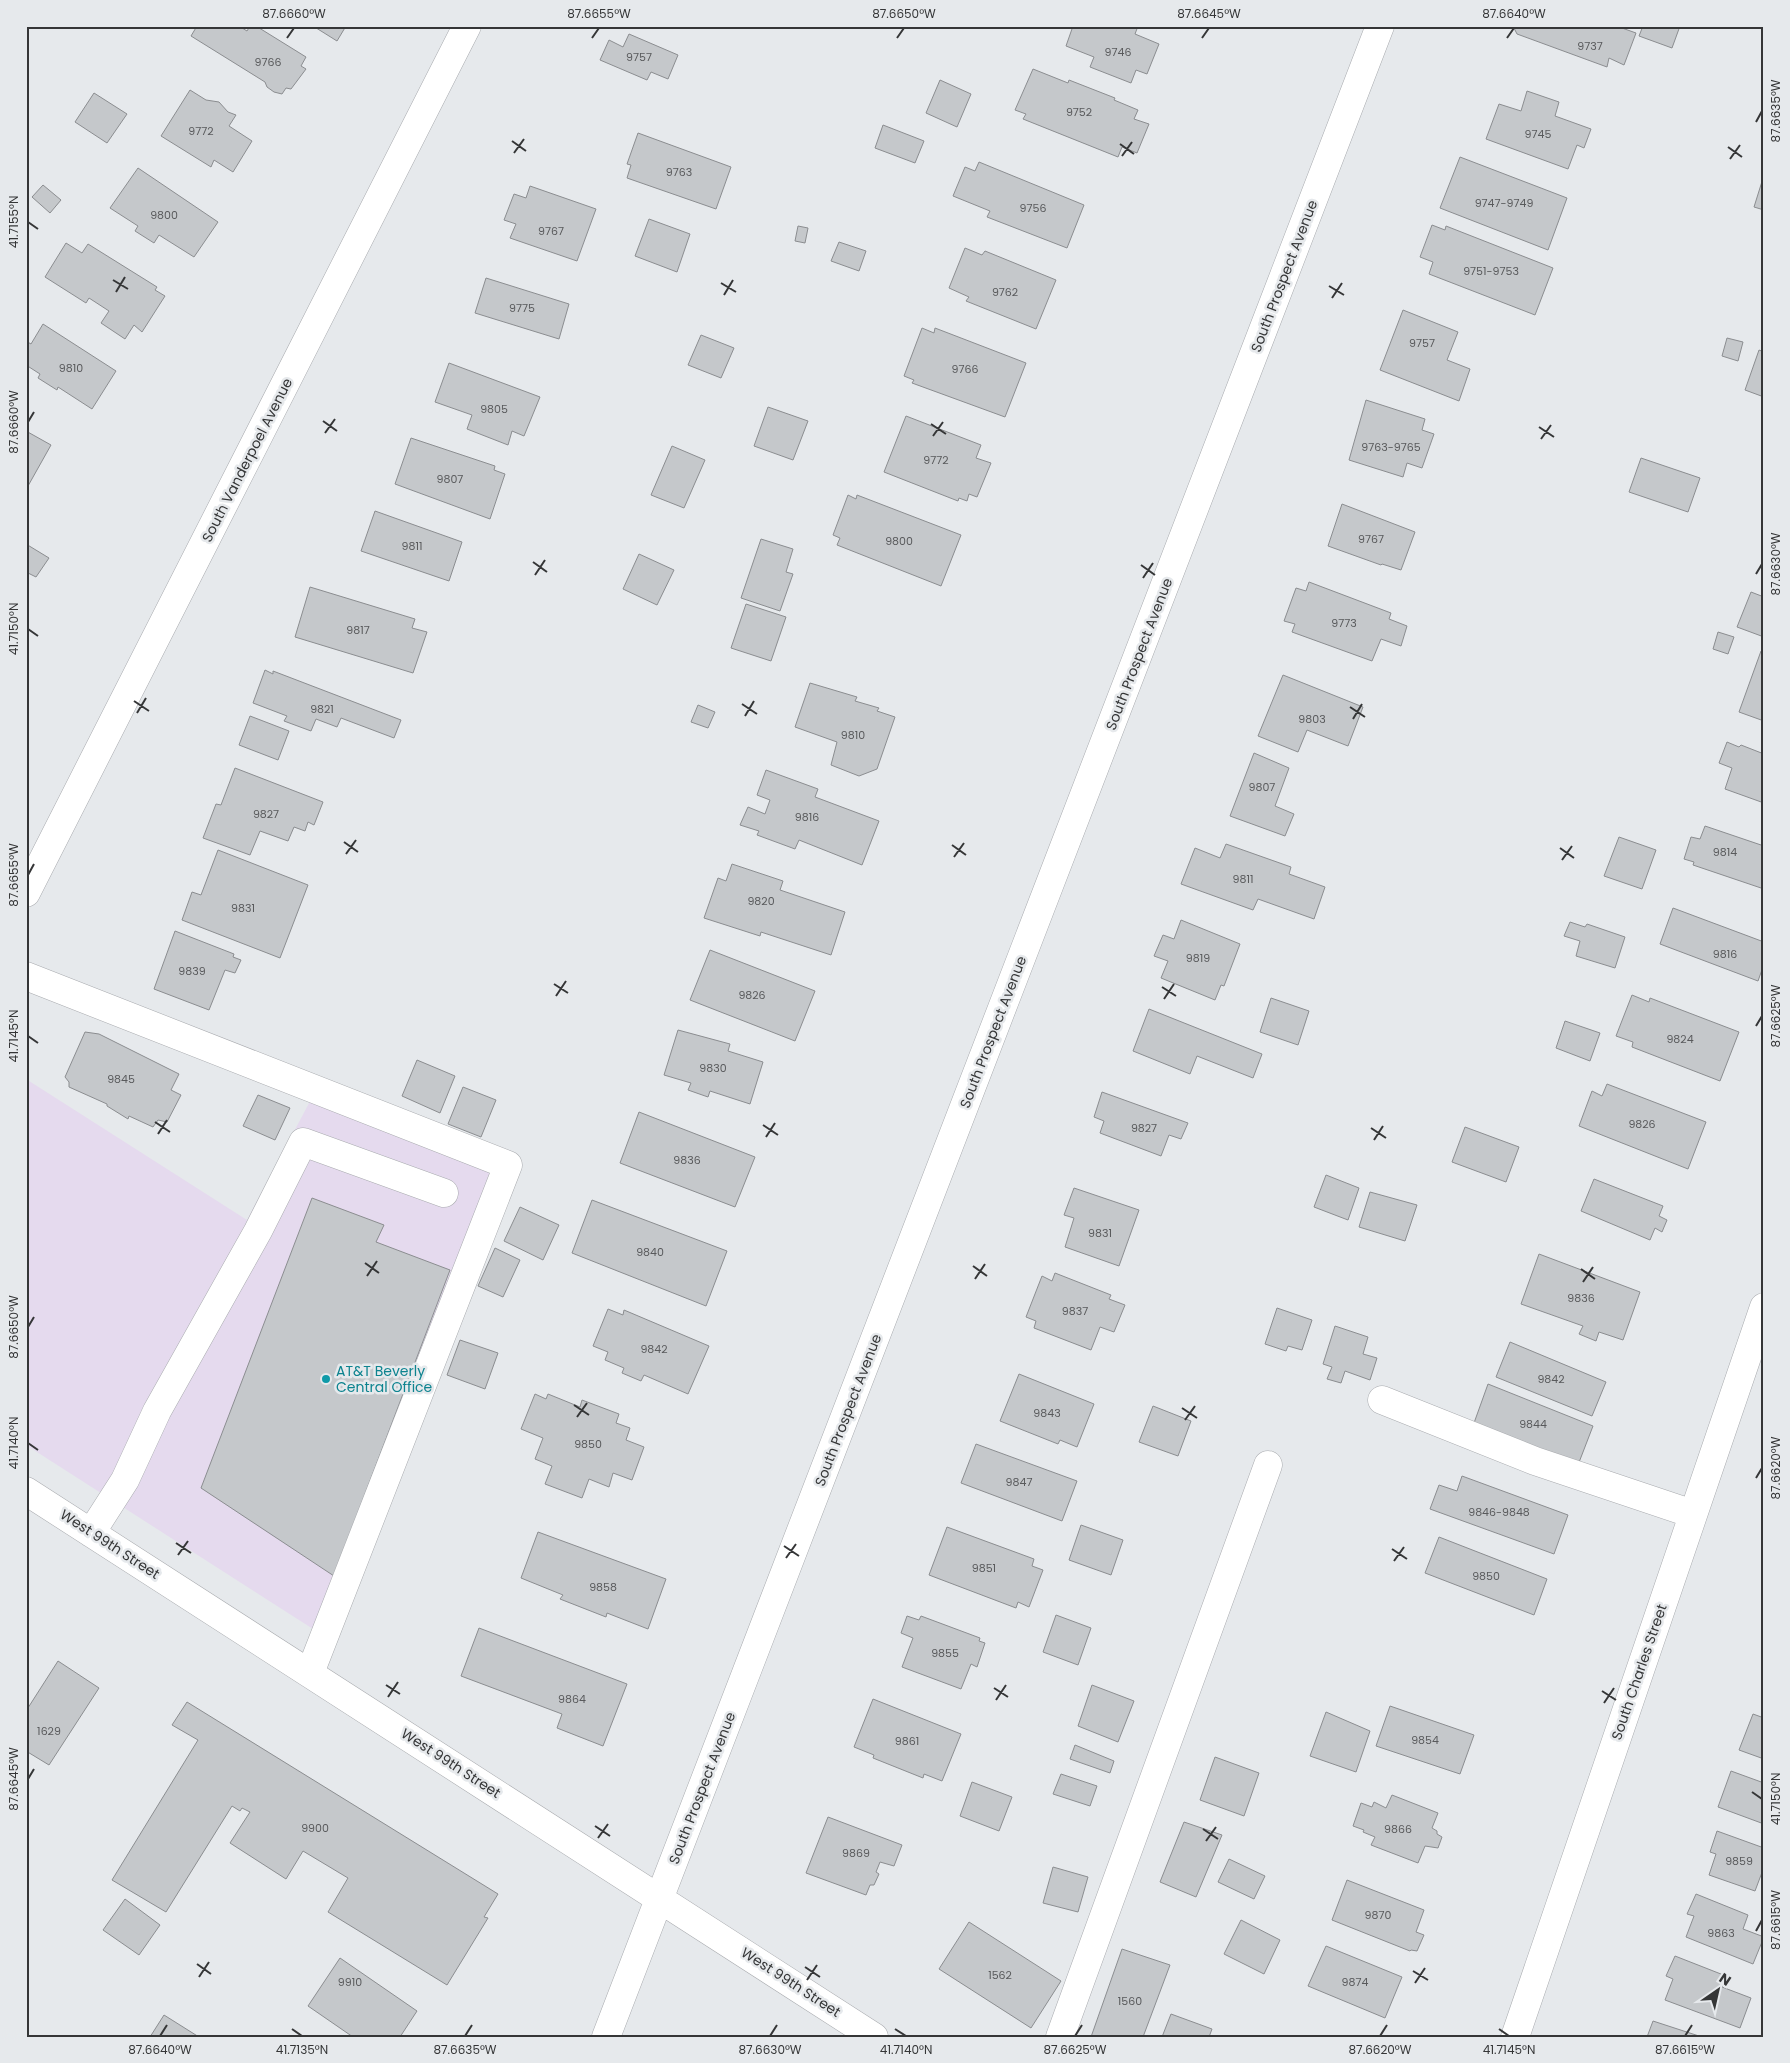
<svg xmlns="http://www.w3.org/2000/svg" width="1790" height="2063" font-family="Poppins,sans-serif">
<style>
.commercial{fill:#e5daee}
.building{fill:#c5c8cb;stroke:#8b8d90}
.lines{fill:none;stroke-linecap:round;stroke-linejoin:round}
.minor-casing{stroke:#a9abaf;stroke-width:29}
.minor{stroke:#fff;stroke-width:28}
.ticks{fill:none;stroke:#353637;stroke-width:2}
.culture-dot{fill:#0f9aa8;stroke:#e6e9ec;stroke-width:2}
.labels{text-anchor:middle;stroke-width:5;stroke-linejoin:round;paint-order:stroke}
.number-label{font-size:11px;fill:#595a5c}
.street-label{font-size:14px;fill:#353637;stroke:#e6e9ec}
.culture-label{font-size:14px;fill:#0d838f;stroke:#e6e9ec;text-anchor:start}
.neatline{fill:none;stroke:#353637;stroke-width:2}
.ticks-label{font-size:12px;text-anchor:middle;fill:#353637}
</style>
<rect width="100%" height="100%" fill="#e6e9ec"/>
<path class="commercial" d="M26 1079 247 1220 316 1090 508 1165 324 1636 26 1445Z"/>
<path class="building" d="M197 26H239L247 31 250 26H256L306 57 301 66 306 69 291 89 286 88 282 94 274 92 267 87 265 82 191 36Z
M313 26H346L337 41Z
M1073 26H1138L1135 34 1159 44 1147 74 1136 70 1131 83 1090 67 1094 57 1066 46Z
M1513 26H1623L1622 28 1636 33 1624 65 1609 58 1607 67 1517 34Z
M1643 26H1680L1672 48 1639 36Z
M629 34 678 55 668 79 651 72 647 80 600 60 609 40 623 47Z
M1033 69 1068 83 1069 80 1115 98 1114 100 1138 110 1134 119 1149 124 1137 153 1122 147 1118 157 1023 119 1026 114 1015 110Z
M940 80 971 94 957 127 926 113Z
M190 90 206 100 219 102 228 112 236 115 229 126 252 141 233 172 214 160 211 167 161 136Z
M1527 91 1559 102 1555 116 1591 129 1584 148 1577 145 1568 169 1486 139 1499 104 1521 111Z
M94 93 127 114 107 143 75 122Z
M883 125 924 141 915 163 875 148Z
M638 133 731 167 716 209 627 178 631 165 627 164Z
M1460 157 1567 198 1548 250 1440 208Z
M979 162 1084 205 1067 248 987 217 990 211 953 196 965 167 975 171Z
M138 168 218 222 194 257 159 235 154 243 135 231 138 226 110 208Z
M1764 175V210L1754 207Z
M43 185 61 200 50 213 32 197Z
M530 186 596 209 577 261 510 238 516 224 504 220 514 194 526 198Z
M649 219 690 234 677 272 635 256Z
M1432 225 1445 230 1446 226 1553 268 1535 315 1429 274 1433 262 1420 257Z
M798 226 808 228 805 243 795 241Z
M839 242 866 251 859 271 831 261Z
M66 243 82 253 88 244 157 287 155 290 165 296 142 332 134 325 125 339 101 323 109 311 89 298 86 303 45 277Z
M965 248 982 255 985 251 1056 280 1036 329 966 301 969 297 949 288Z
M486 278 569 304 559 339 475 313Z
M1403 310 1458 332 1447 360 1470 369 1459 401 1380 370Z
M43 324 116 371 92 409 58 387 57 390 38 378 40 374 26 365V341L31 344Z
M922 328 934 333 935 328 1026 363 1005 417 912 383 914 380 904 376Z
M701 335 734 348 721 378 688 365Z
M1727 338 1743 342 1738 361 1722 356Z
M1759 350 1764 352V397L1745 390Z
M449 363 540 397 524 436 512 431 508 445 467 429 472 415 435 402Z
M1366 400 1425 419 1422 430 1434 434 1422 468 1407 463 1403 477 1349 460Z
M768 407 808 421 793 460 754 446Z
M906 416 981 445 976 458 991 463 977 497 969 494 967 501 959 498 958 501 884 472Z
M26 431 51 445 28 486H26Z
M411 438 495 466 494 470 505 474 490 519 395 484Z
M672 446 705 460 684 508 651 495Z
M1641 458 1700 478 1688 512 1629 492Z
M848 495 856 499 857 495 961 535 941 586 837 545 840 538 833 535Z
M1342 504 1415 532 1401 570 1382 564 1381 565 1328 546Z
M375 511 462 542 449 581 361 551Z
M761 539 793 549 786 572 793 574 780 611 741 598Z
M26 544 49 558 36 577 26 572Z
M639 554 674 570 657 605 623 589Z
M1309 582 1391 613 1389 619 1407 626 1401 646 1381 639 1372 661 1292 632 1295 624 1284 621 1296 588 1306 591Z
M310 587 415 619 412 628 427 632 413 673 295 637Z
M1751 592 1764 597V637L1737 627Z
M746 604 786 617 771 661 731 648Z
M1718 632 1734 637 1728 654 1713 649Z
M1761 651 1764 652V721L1739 712Z
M265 670 273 674V671L401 720 394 738 341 718 337 727 316 719 311 731 284 721 287 716 253 703Z
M1283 675 1363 707 1348 746 1307 730 1298 752 1258 736Z
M810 683 857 697 855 701 879 708 877 711 895 717 877 769 859 776 831 765 837 742 795 727Z
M698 705 715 712 708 728 691 722Z
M250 716 289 731 278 760 239 745Z
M1727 742 1739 747 1741 745 1764 754V803L1725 789 1732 768 1719 763Z
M1254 753 1289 768 1275 806 1294 814 1285 836 1230 816Z
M235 768 323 802 314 825 308 822 305 831 294 827 288 841 260 831 250 855 203 838 216 804 221 805Z
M766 770 818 789 815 797 879 821 862 865 799 840 795 849 757 835 759 831 740 825 748 807 765 814 770 800 757 795Z
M1705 826 1764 846V889L1693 865 1694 862 1684 859 1691 837 1700 839Z
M1619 837 1656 850 1642 889 1604 876Z
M1226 844 1291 867 1289 874 1325 887 1314 919 1258 899 1253 910 1181 884 1195 848 1220 858Z
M218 850 308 885 280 958 182 920 192 892 201 895Z
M732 864 783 881 780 890 845 912 831 955 761 932 760 936 704 918 718 878 726 881Z
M1673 908 1764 942V964L1758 981 1660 944Z
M1181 920 1240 944 1224 986 1221 985 1215 1000 1161 978 1168 961 1154 956 1163 935 1174 939Z
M1570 922 1585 927 1587 924 1625 937 1615 968 1576 956 1580 941 1564 936Z
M175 931 234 954 233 957 241 960 235 973 225 970 209 1010 154 989Z
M710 950 815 991 795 1041 690 1000Z
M1632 995 1649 1002 1650 998 1739 1032 1720 1081 1632 1047 1633 1042 1616 1036Z
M1271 998 1309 1011 1298 1045 1260 1032Z
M1149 1009 1262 1054 1253 1078 1197 1056 1190 1074 1133 1051Z
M1565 1021 1600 1033 1590 1061 1556 1048Z
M678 1030 730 1044 728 1051 763 1062 750 1104 710 1091 708 1097 688 1090 691 1083 664 1075Z
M85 1032 99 1034 179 1074 171 1090 181 1095 167 1122 158 1120 153 1127 129 1116 128 1119 107 1106V1104L69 1087V1082L65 1077Z
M417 1060 455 1076 440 1113 402 1096Z
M1607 1084 1706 1122 1688 1169 1579 1126 1592 1091 1602 1096Z
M463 1087 496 1100 481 1137 448 1124Z
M1102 1092 1188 1123 1181 1139 1169 1135 1161 1156 1100 1133 1104 1121 1094 1117Z
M258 1095 290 1108 275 1140 243 1126Z
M639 1112 755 1157 735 1207 620 1163Z
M1465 1127 1519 1147 1506 1182 1452 1162Z
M1326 1175 1359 1188 1348 1220 1314 1207Z
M1594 1179 1663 1206 1659 1216 1667 1220 1662 1232 1655 1228 1650 1240 1581 1211Z
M1074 1188 1139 1210 1119 1266 1065 1247 1074 1218 1064 1215Z
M1370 1192 1417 1205 1405 1241 1359 1227Z
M312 1198 384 1225 376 1242 450 1270 334 1576 201 1488Z
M592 1200 727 1251 706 1306 572 1253Z
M520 1207 559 1225 543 1260 504 1241Z
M495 1248 520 1260 503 1297 478 1286Z
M1539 1254 1640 1292 1623 1340 1599 1332 1596 1341 1579 1334 1583 1326 1521 1304Z
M1055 1273 1111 1295 1109 1299 1125 1305 1114 1332 1100 1327 1091 1350 1034 1328 1036 1321 1026 1317 1042 1276 1052 1281Z
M1277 1308 1312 1320 1302 1350 1288 1346 1286 1351 1265 1344Z
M608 1309 623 1315 624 1310 709 1346 688 1394 644 1375 641 1381 622 1373 624 1368 605 1360 608 1352 593 1346Z
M1335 1326 1368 1337 1363 1354 1377 1358 1370 1380 1345 1371 1341 1383 1327 1379 1332 1367 1323 1364Z
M460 1340 498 1353 485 1389 447 1375Z
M1510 1342 1606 1382 1592 1416 1496 1377Z
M1019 1374 1094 1404 1077 1447 1060 1440 1058 1444 1000 1421Z
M1488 1384 1593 1426 1578 1465 1474 1423Z
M535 1394 546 1399 548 1394 580 1407 582 1400 619 1414 616 1423 630 1428 626 1440 644 1447 632 1480 613 1473 609 1487 589 1479 582 1498 545 1484 552 1466 535 1459 543 1438 521 1429Z
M1153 1406 1191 1421 1178 1456 1139 1442Z
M976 1444 1077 1481 1062 1521 961 1483Z
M1462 1476 1568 1515 1554 1554 1430 1509 1439 1485 1457 1491Z
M1081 1525 1123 1540 1111 1575 1069 1560Z
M947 1527 1034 1559 1032 1566 1043 1570 1029 1607 1018 1602 1016 1608 929 1575Z
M538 1532 666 1579 648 1629 607 1613 606 1617 560 1599 563 1595 521 1578Z
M1439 1537 1547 1579 1534 1615 1425 1573Z
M1056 1615 1091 1628 1078 1665 1043 1652Z
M907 1616 919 1620 921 1616 980 1638 979 1641 985 1643 977 1667 971 1664 961 1689 902 1667 913 1638 901 1633Z
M479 1628 627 1684 603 1746 557 1728 562 1714 461 1676Z
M58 1661 99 1688 49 1765 26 1751V1711Z
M1092 1685 1134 1701 1118 1742 1078 1726Z
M873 1699 961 1734 942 1781 924 1774 923 1778 873 1758 874 1755 854 1747Z
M187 1702 498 1894 484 1917 488 1918 447 1985 328 1912 348 1878 303 1851 286 1879 230 1843 250 1812 242 1808 240 1811 232 1806 166 1912 112 1880 198 1740 172 1725Z
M1390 1706 1474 1735 1460 1774 1376 1746Z
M1326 1712 1370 1731 1356 1772 1310 1756Z
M1753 1714 1764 1718V1759L1739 1750Z
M1075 1745 1114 1761 1110 1773 1070 1759Z
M1215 1757 1259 1773 1244 1816 1200 1800Z
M1731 1771 1764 1783V1824L1718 1807Z
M1061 1774 1097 1786 1090 1806 1053 1794Z
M972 1782 1012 1797 999 1831 960 1816Z
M1392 1795 1438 1813 1432 1828 1437 1831V1834L1442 1837 1438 1848 1425 1846 1418 1863 1371 1845 1375 1837 1363 1832 1364 1830 1353 1826 1361 1803 1372 1807 1374 1802 1386 1808Z
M828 1817 902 1845 894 1866 880 1862 876 1872 879 1874 874 1885H870L866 1895 806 1873Z
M1184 1822 1222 1835 1196 1897 1160 1882Z
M1717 1831 1764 1848V1867L1755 1891 1709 1875 1716 1854 1710 1852Z
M1229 1859 1265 1876 1254 1899 1218 1882Z
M1053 1867 1088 1877 1078 1912 1043 1903Z
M1347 1880 1424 1910 1416 1932 1424 1935 1417 1951 1411 1950 1410 1951 1332 1920Z
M1696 1894 1748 1915 1743 1929 1764 1937 1753 1964 1686 1937 1694 1916 1687 1914Z
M125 1899 160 1925 139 1955 103 1930Z
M1241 1920 1280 1940 1264 1974 1224 1954Z
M969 1922 1061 1981 1031 2028 939 1969Z
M1326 1946 1402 1977 1385 2018 1308 1986Z
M1122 1949 1170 1965 1143 2037H1091Z
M1675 1956 1726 1976 1722 1987 1751 1998 1740 2028 1665 2000 1673 1979 1666 1976Z
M340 1958 417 2011 400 2037H353L308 2006Z
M1171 2014 1212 2029 1209 2037H1162Z
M164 2015 199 2037H150Z
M1653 2021 1702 2037H1647Z"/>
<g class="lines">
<defs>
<path id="minor" d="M26 893 467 26
M26 976 508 1165 310 1673
M1382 1400 1535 1461 1693 1514
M26 1491 874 2037
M91 1533 125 1480 157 1411 258 1231 303 1142 444 1193
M606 2037 1380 26
M1060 2037 1268 1465
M1515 2037 1764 1307"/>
</defs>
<use href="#minor" class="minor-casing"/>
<use href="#minor" class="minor"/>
</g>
<path class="ticks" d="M287 38 294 28M592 38 599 28M897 38 904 28M1202 38 1209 28M1507 38 1514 28M1756 122 1762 111M512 141 526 151M1120 144 1134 154M1728 147 1742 157M514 153 524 139M1122 156 1132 142M1730 159 1740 145M28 222 38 229M113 280 128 289M721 283 736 292M1329 286 1344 295M116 292 125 277M724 295 733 280M1332 298 1342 283M323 421 337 431M28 422 34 412M931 424 946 434M1539 427 1554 437M325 433 335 419M933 436 943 422M1541 439 1551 425M533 562 547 572M1141 565 1155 575M1756 574 1762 564M535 575 545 560M1143 578 1153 563M28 629 38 636M134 701 149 711M742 704 757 714M1350 707 1365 717M137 713 146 698M745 716 754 701M1353 719 1362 704M344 842 358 852M952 845 966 855M1560 848 1574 858M346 854 356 840M954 857 964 843M1562 860 1572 846M28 875 34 864M554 984 568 993M1162 987 1176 996M556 996 566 981M1164 999 1174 984M1756 1026 1762 1016M28 1036 38 1043M155 1122 170 1132M763 1125 778 1135M1371 1128 1386 1138M158 1134 167 1120M766 1137 775 1123M1374 1140 1383 1126M365 1263 379 1273M973 1266 987 1276M1581 1269 1595 1279M367 1276 377 1261M975 1279 985 1264M1583 1282 1593 1267M28 1327 34 1317M574 1405 589 1415M1182 1408 1197 1418M577 1417 587 1403M1185 1420 1195 1406M28 1443 38 1450M1756 1478 1762 1468M176 1543 191 1553M784 1546 799 1556M1392 1549 1407 1559M178 1555 188 1541M786 1558 796 1544M1394 1561 1404 1547M386 1685 400 1694M994 1688 1008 1697M1602 1691 1616 1700M388 1697 398 1682M996 1700 1006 1685M1604 1703 1614 1688M28 1779 34 1769M1752 1792 1762 1799M595 1826 610 1836M1203 1829 1218 1839M598 1838 608 1824M1206 1841 1216 1827M1756 1931 1762 1920M197 1964 211 1974M805 1967 820 1977M1413 1971 1428 1980M199 1977 209 1962M807 1980 817 1965M1415 1983 1425 1968M292 2029 302 2036M895 2029 906 2036M1499 2029 1509 2036M160 2036 167 2025M465 2036 472 2025M770 2036 777 2025M1075 2036 1082 2025M1380 2036 1387 2025M1685 2036 1692 2025"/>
<circle class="culture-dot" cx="326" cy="1379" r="5"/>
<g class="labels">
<g class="number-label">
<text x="1590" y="50">9737</text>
<text x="1118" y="56">9746</text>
<text x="639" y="61">9757</text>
<text x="268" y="66">9766</text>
<text x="1079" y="116">9752</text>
<text x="201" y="135">9772</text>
<text x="1538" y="138">9745</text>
<text x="679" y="176">9763</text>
<text x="1504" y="207">9747-9749</text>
<text x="1033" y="212">9756</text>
<text x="164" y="219">9800</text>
<text x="551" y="235">9767</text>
<text x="1491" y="275">9751-9753</text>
<text x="1005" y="296">9762</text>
<text x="522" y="312">9775</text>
<text x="1422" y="347">9757</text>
<text x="71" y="372">9810</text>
<text x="965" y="373">9766</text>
<text x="494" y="413">9805</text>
<text x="1391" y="451">9763-9765</text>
<text x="936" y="464">9772</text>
<text x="450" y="483">9807</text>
<text x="1371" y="543">9767</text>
<text x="899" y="545">9800</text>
<text x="412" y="550">9811</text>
<text x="1344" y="627">9773</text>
<text x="358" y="634">9817</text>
<text x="322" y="713">9821</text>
<text x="1312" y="723">9803</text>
<text x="853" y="739">9810</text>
<text x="1262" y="791">9807</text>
<text x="266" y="818">9827</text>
<text x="807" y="821">9816</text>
<text x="1725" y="856">9814</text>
<text x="1243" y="883">9811</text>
<text x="761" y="905">9820</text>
<text x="243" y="912">9831</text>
<text x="1725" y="958">9816</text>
<text x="1198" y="962">9819</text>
<text x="192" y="975">9839</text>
<text x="752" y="999">9826</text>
<text x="1680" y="1043">9824</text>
<text x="713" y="1072">9830</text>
<text x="121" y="1083">9845</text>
<text x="1642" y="1128">9826</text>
<text x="1144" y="1132">9827</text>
<text x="687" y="1164">9836</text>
<text x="1100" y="1237">9831</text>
<text x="650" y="1256">9840</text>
<text x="1581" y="1302">9836</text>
<text x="1075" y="1315">9837</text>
<text x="654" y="1353">9842</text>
<text x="1551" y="1383">9842</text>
<text x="1047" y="1417">9843</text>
<text x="1533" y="1428">9844</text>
<text x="588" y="1448">9850</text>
<text x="1019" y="1486">9847</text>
<text x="1499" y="1516">9846-9848</text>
<text x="984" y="1572">9851</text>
<text x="1486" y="1580">9850</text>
<text x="603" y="1591">9858</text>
<text x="945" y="1657">9855</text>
<text x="572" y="1703">9864</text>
<text x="49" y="1735">1629</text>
<text x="1425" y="1744">9854</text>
<text x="907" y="1745">9861</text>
<text x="315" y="1832">9900</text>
<text x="1398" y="1833">9866</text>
<text x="856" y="1857">9869</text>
<text x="1739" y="1865">9859</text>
<text x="1378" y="1919">9870</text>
<text x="1721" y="1937">9863</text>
<text x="1000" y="1979">1562</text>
<text x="350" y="1986">9910</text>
<text x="1355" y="1986">9874</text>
<text x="1130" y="2005">1560</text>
</g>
<g class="street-label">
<text transform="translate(1284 276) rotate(-69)" y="5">South Prospect Avenue</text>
<text transform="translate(247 460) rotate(-63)" y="5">South Vanderpoel Avenue</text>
<text transform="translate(1139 654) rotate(-69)" y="5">South Prospect Avenue</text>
<text transform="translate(993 1032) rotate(-69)" y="5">South Prospect Avenue</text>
<text transform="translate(848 1410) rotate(-69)" y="5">South Prospect Avenue</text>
<text transform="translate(110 1544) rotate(33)" y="5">West 99th Street</text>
<text transform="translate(1639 1672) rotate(-71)" y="5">South Charles Street</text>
<text transform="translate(451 1763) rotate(33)" y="5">West 99th Street</text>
<text transform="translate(702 1788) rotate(-69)" y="5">South Prospect Avenue</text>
<text transform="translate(791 1982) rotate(33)" y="5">West 99th Street</text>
</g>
<g class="culture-label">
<text x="336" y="1376">AT&amp;T Beverly<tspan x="336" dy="16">Central Office</tspan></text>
</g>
</g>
<rect width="1790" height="2063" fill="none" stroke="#e6e9ec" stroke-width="55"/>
<g transform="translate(1718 1990) rotate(34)" stroke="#e6e9ec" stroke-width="4" paint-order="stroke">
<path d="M0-4L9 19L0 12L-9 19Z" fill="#353637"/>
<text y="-8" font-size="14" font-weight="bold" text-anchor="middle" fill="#353637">N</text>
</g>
<rect x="28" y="28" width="1734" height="2008" class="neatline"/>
<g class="ticks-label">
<text x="294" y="18">87.6660°W</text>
<text x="599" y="18">87.6655°W</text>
<text x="904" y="18">87.6650°W</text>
<text x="1209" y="18">87.6645°W</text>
<text x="1514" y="18">87.6640°W</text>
<text transform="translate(1776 111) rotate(-90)" y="4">87.6635°W</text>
<text transform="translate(14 222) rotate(-90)" y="4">41.7155°N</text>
<text transform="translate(14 422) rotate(-90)" y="4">87.6660°W</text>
<text transform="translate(1776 564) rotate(-90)" y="4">87.6630°W</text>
<text transform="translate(14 629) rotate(-90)" y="4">41.7150°N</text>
<text transform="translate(14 875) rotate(-90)" y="4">87.6655°W</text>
<text transform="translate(1776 1016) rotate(-90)" y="4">87.6625°W</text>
<text transform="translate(14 1036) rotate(-90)" y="4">41.7145°N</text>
<text transform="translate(14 1327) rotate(-90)" y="4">87.6650°W</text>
<text transform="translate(14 1443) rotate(-90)" y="4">41.7140°N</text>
<text transform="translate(1776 1468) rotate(-90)" y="4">87.6620°W</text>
<text transform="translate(14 1779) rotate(-90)" y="4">87.6645°W</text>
<text transform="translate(1776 1799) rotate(-90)" y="4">41.7150°N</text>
<text transform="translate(1776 1920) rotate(-90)" y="4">87.6615°W</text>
<text x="160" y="2054">87.6640°W</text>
<text x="302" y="2054">41.7135°N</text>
<text x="465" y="2054">87.6635°W</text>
<text x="770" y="2054">87.6630°W</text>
<text x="906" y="2054">41.7140°N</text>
<text x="1075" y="2054">87.6625°W</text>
<text x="1380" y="2054">87.6620°W</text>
<text x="1509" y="2054">41.7145°N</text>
<text x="1685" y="2054">87.6615°W</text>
</g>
</svg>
